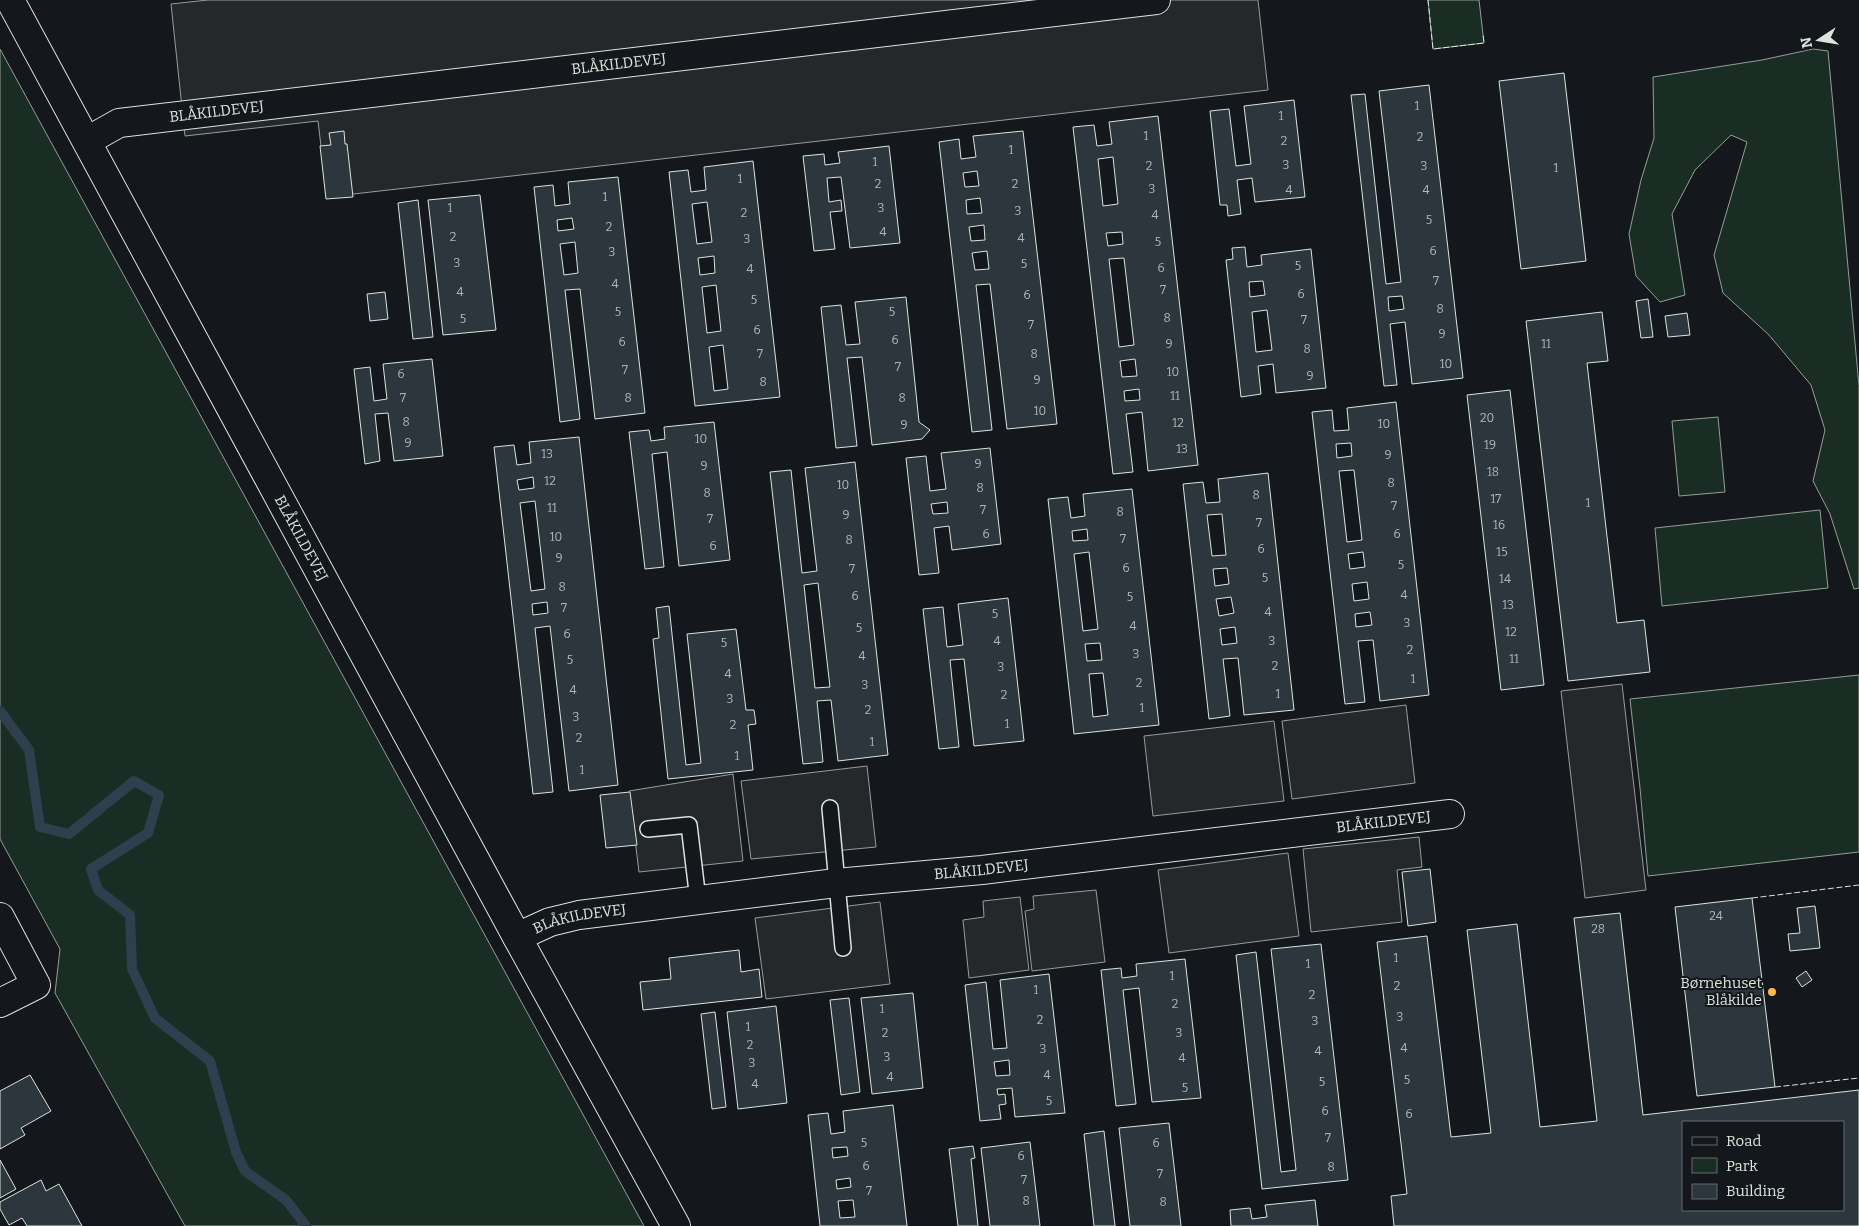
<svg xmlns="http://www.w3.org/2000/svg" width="1859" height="1226" font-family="Bitter,serif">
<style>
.green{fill:#1a2d24;stroke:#939e99}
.parking{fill:#24282b;stroke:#939e99}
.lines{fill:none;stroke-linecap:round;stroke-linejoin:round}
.stream{stroke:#2f3f4d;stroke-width:10}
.building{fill:#2c363c;stroke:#d8e6dc;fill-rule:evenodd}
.lane-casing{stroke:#d8e6dc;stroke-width:18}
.street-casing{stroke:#d8e6dc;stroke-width:30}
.lane{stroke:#14181c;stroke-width:15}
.street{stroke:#14181c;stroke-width:28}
.fence{stroke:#d8e6dc;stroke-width:1;stroke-dasharray:6 2.5;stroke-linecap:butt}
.poi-dot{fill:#ffb74d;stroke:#14181c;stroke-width:2}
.labels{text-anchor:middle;stroke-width:4;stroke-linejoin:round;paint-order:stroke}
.number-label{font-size:12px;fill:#adbab4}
.street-label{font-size:15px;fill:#d8e6dc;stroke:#14181c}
.poi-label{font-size:15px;fill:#d8e6dc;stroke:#14181c;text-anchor:end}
</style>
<rect width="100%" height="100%" fill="#14181c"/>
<path class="green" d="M1428 0H1479L1484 43 1433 49Z
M0 49 644 1226H185L55 993 60 949 0 839Z
M1813 49 1828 51 1859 386V588L1854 589 1830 514 1813 481 1825 430 1811 385 1769 335 1723 293 1714 255 1747 142 1731 135 1695 170 1672 214 1685 295 1660 302 1636 276 1629 234 1641 180 1654 138 1653 77 1762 60Z
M1718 417 1725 492 1679 496 1672 421Z
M1820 510 1828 588 1662 606 1655 528Z
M1859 675V852L1648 876 1640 788 1630 699Z"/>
<path class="parking" d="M208 0H1258L1268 90 327 197 318 121 185 136 171 4Z
M1622 684 1646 890 1585 898 1561 691Z
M1406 705 1415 783 1292 799 1282 721Z
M1274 721 1284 801 1153 816 1144 736Z
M867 766 876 847 751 859 741 781Z
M733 774 743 861 639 872 629 791Z
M1419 837 1422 867 1397 870 1402 922 1311 932 1303 849Z
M1288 853 1299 936 1169 953 1158 870Z
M1096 890 1105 962 1032 971 1025 911 1034 909 1033 896Z
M1020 897 1029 970 969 978 963 920 984 917 983 901Z
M880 902 890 984 766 999 755 918Z"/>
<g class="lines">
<path class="stream" d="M0 711 29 750 40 827 69 834 134 781 159 795 148 833 91 869 98 890 130 915 132 969 155 1018 210 1061 236 1152 245 1171 286 1200 306 1226"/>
</g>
<path class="building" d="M1564 73 1586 261 1521 269 1499 81Z
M1429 85 1463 378 1412 384 1405 322 1390 324 1397 385 1384 386 1351 95 1365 94 1386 284 1401 282 1379 91ZM1402 296 1404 309 1389 311 1388 297Z
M1294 100 1305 197 1255 202 1252 178 1237 180 1241 214 1228 216 1227 205H1220L1210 111 1229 109 1236 166 1251 164 1244 106Z
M1158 116 1198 465 1148 471 1142 412 1126 414 1133 472 1113 474 1073 127 1094 125 1097 146 1112 144 1109 122ZM1113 157 1118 204 1103 206 1098 159ZM1122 232 1123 244 1108 246 1106 233ZM1124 258 1134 345 1119 347 1109 259ZM1135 359 1137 376 1122 377 1120 361ZM1139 389 1140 400 1125 401 1124 391Z
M344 131 345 144H347L353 197 326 199 320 146 331 145 329 133Z
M1023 131 1057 424 1007 429 990 284 976 285 992 430 972 432 939 142 959 139 961 159 976 157 973 136ZM977 171 979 186 965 187 963 173ZM980 198 982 213 967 214 966 200ZM984 225 985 240 971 241 969 227ZM987 251 989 269 975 270 972 253Z
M889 146 900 243 850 248 841 177 827 178 829 202 841 200 842 211 830 212 835 249 814 251 803 156 824 154 825 165 840 163 838 152Z
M753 161 780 397 695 406 669 172 688 170 691 192 706 190 704 167ZM707 202 712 242 697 244 692 204ZM714 256 715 273 700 275 698 258ZM716 285 721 331 707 333 702 287ZM723 345 728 389 714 391 709 347Z
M618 177 645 413 595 419 580 289 565 290 580 419 560 422 534 187 553 185 555 206 570 204 568 182ZM572 218 574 229 558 231 557 220ZM575 242 578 273 564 275 560 244Z
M480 195 496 330 443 335 428 200Z
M418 200 433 337 413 339 398 203Z
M1245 247 1247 267 1262 265 1261 255 1311 249 1326 388 1276 393 1273 364 1258 366 1261 394 1241 397 1226 260 1233 259 1232 248ZM1263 281 1265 295 1250 297 1249 282ZM1267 310 1272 350 1256 352 1252 312Z
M385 292 388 319 370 321 367 294Z
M906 297 919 422 930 430 922 439 872 445 862 357 847 358 857 446 836 448 821 307 841 305 846 345 860 344 855 302Z
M1648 299 1653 337 1641 338 1636 301Z
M1602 312 1608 361 1587 363 1617 623 1644 620 1650 672 1568 681 1526 321Z
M1687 313 1690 335 1668 337 1665 316Z
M432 359 443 456 394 461 388 413 375 414 380 461 365 464 354 369 370 367 374 401 387 399 383 364Z
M1510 390 1544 685 1501 690 1467 395Z
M1396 402 1429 695 1380 701 1373 640 1358 641 1365 702 1345 704 1312 412 1332 410 1334 431 1349 430 1347 408ZM1351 443 1352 456 1337 458 1336 444ZM1354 470 1362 540 1347 542 1339 471ZM1363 552 1365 567 1350 569 1348 554ZM1367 582 1369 599 1354 601 1352 584ZM1370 612 1372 625 1356 627 1355 614Z
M714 422 730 560 679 566 667 452 652 454 664 567 645 569 629 432 649 430 651 441 665 439 664 427Z
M579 437 618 785 569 791 550 626 535 628 553 792 533 794 494 447 514 445 517 465 531 463 529 442ZM533 477 534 488 519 490 517 480ZM535 501 545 589 531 591 520 503ZM547 602 548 613 533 615 532 604Z
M990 448 1001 544 952 550 949 526 934 528 939 573 919 575 906 458 926 456 930 491 946 489 941 453ZM947 502 948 513 933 514 931 504Z
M855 462 888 755 838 761 831 700 817 701 823 762 803 764 770 472 791 470 802 573 817 571 805 468ZM818 583 830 687 815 688 804 585Z
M1268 473 1294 710 1244 715 1238 658 1223 659 1230 716 1209 719 1183 484 1203 482 1206 503 1220 502 1218 479ZM1222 514 1226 555 1212 556 1207 515ZM1227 568 1229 584 1215 586 1213 569ZM1231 597 1234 613 1219 616 1216 599ZM1235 627 1237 643 1222 645 1220 629Z
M1132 489 1159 725 1074 734 1048 499 1068 497 1071 518 1085 516 1083 494ZM1087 529 1088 540 1073 541 1072 531ZM1089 552 1098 629 1083 631 1074 554ZM1100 643 1102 660 1087 661 1085 644ZM1103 673 1108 715 1093 717 1089 674Z
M1008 598 1024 741 974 746 964 659 950 660 959 747 939 749 923 609 943 607 947 647 963 645 958 604Z
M669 606 686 765 701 763 687 634 736 629 746 710H754L756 724 748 725 753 770 668 779 653 639 659 638 656 608Z
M630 792 637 845 606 848 600 795Z
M1430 869 1436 922 1408 926 1402 872Z
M1752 898 1775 1087 1697 1096 1675 907Z
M1815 906 1820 948 1790 951 1788 934 1800 933 1797 908Z
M1620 913 1643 1115 1859 1090V1226H1394L1391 1196 1407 1194 1377 942 1427 936 1451 1137 1491 1133 1467 930 1517 924 1540 1127 1597 1121 1574 918ZM1683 1122H1843V1210H1683Z
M1321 944 1348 1180 1262 1189 1236 955 1256 952 1281 1172 1296 1170 1271 949Z
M739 950 741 972 759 969 762 997 643 1010 640 982 671 979 669 958Z
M1185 959 1201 1098 1152 1102 1139 988 1123 990 1136 1104 1116 1106 1101 970 1121 968 1122 978 1137 976 1136 964Z
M1806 971 1812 980 1802 987 1796 978Z
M1049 974 1065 1113 1015 1117 1012 1088 997 1089 998 1095 1005 1094 1006 1104 999 1105 1001 1119 980 1121 965 985 986 982 993 1049 1007 1048 1000 980ZM1009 1060 1010 1075 996 1076 994 1062Z
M913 993 923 1088 872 1094 861 998Z
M849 998 860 1092 841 1095 830 1000Z
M776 1006 787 1103 738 1109 727 1012Z
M715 1012 726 1107 712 1109 701 1014Z
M30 1075 51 1111 21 1128 25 1135 0 1149V1091Z
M893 1105 907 1226H820L808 1115 828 1113 831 1134 845 1132 843 1111ZM847 1147 848 1156 833 1158 832 1148ZM850 1178 851 1187 837 1189 836 1180ZM853 1200 855 1217 840 1218 838 1201Z
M1169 1123 1181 1226H1130L1119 1128Z
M1104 1131 1115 1226H1094L1084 1134Z
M1030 1142 1040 1226H990L981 1148Z
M973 1146 975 1158 971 1159 978 1226H958L949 1149Z
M0 1160 16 1189 0 1198Z
M41 1180 46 1191 59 1184 82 1226H27L22 1218 9 1225 0 1209V1202Z
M1315 1200 1318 1226H1231L1230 1210 1250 1208 1252 1219 1267 1217 1265 1205Z"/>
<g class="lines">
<defs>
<path id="lane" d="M830 808 843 948
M648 829 689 825 698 900"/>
<g id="street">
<path id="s1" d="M10 0 517 937 676 1226"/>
<path id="s2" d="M87 141 119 123 1156 0"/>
<path d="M0 917 36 985 0 1003"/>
<path id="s3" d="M517 937 550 922 579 915 836 883 982 870 1450 814"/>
</g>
</defs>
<use href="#lane" class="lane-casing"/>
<use href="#street" class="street-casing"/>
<use href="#lane" class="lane"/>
<use href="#street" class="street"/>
<path class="fence" d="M1428 0 1433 49 1484 43 1483 34
M1752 898 1859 885
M1775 1087 1859 1078"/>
</g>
<circle class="poi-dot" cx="1772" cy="992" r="5"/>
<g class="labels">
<g class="number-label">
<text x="1417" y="110">1</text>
<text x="1281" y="120">1</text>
<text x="1146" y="140">1</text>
<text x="1420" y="141">2</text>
<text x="1284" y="145">2</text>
<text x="1011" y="154">1</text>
<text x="875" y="166">1</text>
<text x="1286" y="169">3</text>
<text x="1149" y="170">2</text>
<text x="1424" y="170">3</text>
<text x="1556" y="172">1</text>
<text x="740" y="183">1</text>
<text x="878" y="188">2</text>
<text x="1015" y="188">2</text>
<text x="1152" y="193">3</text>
<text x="1289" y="194">4</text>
<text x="1426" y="194">4</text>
<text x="605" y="201">1</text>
<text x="450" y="212">1</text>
<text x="881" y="212">3</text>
<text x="1018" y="215">3</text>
<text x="744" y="217">2</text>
<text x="1155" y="219">4</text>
<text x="1429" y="224">5</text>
<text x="609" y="231">2</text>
<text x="883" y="236">4</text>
<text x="453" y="241">2</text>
<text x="1021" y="242">4</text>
<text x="747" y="243">3</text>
<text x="1158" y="246">5</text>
<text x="1433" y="255">6</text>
<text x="612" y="256">3</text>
<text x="457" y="267">3</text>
<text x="1024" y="268">5</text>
<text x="1298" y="270">5</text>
<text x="1161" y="272">6</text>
<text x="750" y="273">4</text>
<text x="1436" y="285">7</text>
<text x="615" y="288">4</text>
<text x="1163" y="294">7</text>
<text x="460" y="296">4</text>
<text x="1301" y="298">6</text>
<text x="1027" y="299">6</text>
<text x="754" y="304">5</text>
<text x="1440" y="313">8</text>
<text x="618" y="316">5</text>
<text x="892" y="316">5</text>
<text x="1167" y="322">8</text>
<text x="463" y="323">5</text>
<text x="1304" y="324">7</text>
<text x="1031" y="329">7</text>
<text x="757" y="334">6</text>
<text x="1442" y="338">9</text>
<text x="895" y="344">6</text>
<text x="622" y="346">6</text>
<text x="1169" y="348">9</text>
<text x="1546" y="348">11</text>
<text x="1307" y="353">8</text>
<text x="760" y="358">7</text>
<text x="1034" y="358">8</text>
<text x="1446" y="368">10</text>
<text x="898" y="371">7</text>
<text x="625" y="374">7</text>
<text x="1173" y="376">10</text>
<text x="401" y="378">6</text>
<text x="1310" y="380">9</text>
<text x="1037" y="384">9</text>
<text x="763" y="386">8</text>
<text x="1175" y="400">11</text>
<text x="403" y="402">7</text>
<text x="628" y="402">8</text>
<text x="902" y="402">8</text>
<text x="1040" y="415">10</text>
<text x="1487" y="422">20</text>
<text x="406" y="426">8</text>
<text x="1178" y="427">12</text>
<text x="1384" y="428">10</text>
<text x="904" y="429">9</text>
<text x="701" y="443">10</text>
<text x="408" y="447">9</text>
<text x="1490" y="449">19</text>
<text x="1182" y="453">13</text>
<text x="547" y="458">13</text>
<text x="1388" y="459">9</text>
<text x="978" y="468">9</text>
<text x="704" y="470">9</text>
<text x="1493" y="476">18</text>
<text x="550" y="485">12</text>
<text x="1391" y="487">8</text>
<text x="843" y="489">10</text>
<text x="980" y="492">8</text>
<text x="707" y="497">8</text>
<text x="1256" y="499">8</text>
<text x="1496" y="503">17</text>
<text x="1588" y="507">1</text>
<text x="1394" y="510">7</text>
<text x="552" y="512">11</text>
<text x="983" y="514">7</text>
<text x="1120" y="516">8</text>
<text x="846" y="519">9</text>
<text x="710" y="523">7</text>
<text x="1259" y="527">7</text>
<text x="1499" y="529">16</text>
<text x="986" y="538">6</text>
<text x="1397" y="538">6</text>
<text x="556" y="541">10</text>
<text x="1123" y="543">7</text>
<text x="849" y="544">8</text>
<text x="713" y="550">6</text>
<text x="1261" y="553">6</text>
<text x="1502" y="556">15</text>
<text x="559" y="562">9</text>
<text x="1401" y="569">5</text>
<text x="1126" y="572">6</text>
<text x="852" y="573">7</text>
<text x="1265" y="582">5</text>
<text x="1505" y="583">14</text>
<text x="562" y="591">8</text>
<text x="1404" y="599">4</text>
<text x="855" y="600">6</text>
<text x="1130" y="601">5</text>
<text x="1508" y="609">13</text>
<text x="564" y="612">7</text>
<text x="1268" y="616">4</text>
<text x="995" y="618">5</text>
<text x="1407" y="627">3</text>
<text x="1133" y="630">4</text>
<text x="859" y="632">5</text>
<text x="1511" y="636">12</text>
<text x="567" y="638">6</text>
<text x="997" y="645">4</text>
<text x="1272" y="645">3</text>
<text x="724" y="647">5</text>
<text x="1410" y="654">2</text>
<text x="1136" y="658">3</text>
<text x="862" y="660">4</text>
<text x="1514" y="663">11</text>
<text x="570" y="664">5</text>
<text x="1275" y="670">2</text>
<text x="1001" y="671">3</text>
<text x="728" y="678">4</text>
<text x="1413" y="683">1</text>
<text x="1139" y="687">2</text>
<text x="865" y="689">3</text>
<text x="573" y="694">4</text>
<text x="1278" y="698">1</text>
<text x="1004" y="699">2</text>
<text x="730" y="703">3</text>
<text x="1142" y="712">1</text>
<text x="868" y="714">2</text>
<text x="576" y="721">3</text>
<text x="1007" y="728">1</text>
<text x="733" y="729">2</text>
<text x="579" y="742">2</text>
<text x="872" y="746">1</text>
<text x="737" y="760">1</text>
<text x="582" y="774">1</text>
<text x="1716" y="920">24</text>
<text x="1598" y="933">28</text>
<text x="1396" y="962">1</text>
<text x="1308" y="968">1</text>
<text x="1172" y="980">1</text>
<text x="1397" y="990">2</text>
<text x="1036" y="994">1</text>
<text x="1312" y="999">2</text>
<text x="1175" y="1008">2</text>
<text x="882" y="1013">1</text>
<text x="1400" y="1021">3</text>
<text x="1040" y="1024">2</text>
<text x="1315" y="1025">3</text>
<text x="748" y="1031">1</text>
<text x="885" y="1037">2</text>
<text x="1179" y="1037">3</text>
<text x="750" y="1049">2</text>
<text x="1404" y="1052">4</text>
<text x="1043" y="1053">3</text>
<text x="1318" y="1055">4</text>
<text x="887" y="1061">3</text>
<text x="1182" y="1062">4</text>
<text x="752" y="1067">3</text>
<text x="1047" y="1079">4</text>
<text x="890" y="1081">4</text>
<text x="1407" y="1084">5</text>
<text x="1322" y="1086">5</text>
<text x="755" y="1088">4</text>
<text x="1185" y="1092">5</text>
<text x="1049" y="1105">5</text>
<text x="1325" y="1115">6</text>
<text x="1409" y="1118">6</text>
<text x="1328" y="1142">7</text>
<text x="864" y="1147">5</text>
<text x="1156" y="1147">6</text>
<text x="1021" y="1160">6</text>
<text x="866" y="1170">6</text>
<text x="1331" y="1171">8</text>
<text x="1160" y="1178">7</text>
<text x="1024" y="1184">7</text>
<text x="869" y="1195">7</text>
<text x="1026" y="1205">8</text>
<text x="1163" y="1206">8</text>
</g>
<g class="street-label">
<text dy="5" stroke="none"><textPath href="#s2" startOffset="540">BLÅKILDEVEJ</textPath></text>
<text dy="5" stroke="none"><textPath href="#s2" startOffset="135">BLÅKILDEVEJ</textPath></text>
<text dy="5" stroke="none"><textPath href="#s1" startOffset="612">BLÅKILDEVEJ</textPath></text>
<text dy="5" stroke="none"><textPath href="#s3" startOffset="876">BLÅKILDEVEJ</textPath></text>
<text dy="5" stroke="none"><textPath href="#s3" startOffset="471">BLÅKILDEVEJ</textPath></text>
<text dy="5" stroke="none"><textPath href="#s3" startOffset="66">BLÅKILDEVEJ</textPath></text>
</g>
<g class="poi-label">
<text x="1762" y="988">Børnehuset<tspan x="1762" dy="17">Blåkilde</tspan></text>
</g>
</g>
<rect x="1682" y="1121" width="162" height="90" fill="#14181c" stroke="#626a69"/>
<rect x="1692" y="1137" width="25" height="8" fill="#14181c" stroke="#626a69"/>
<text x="1726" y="1146" font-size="15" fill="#d8e6dc">Road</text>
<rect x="1692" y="1158" width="25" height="15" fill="#1a2d24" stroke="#626a69"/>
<text x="1726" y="1171" font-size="15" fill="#d8e6dc">Park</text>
<rect x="1692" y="1184" width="25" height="15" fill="#2c363c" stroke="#626a69"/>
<text x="1726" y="1196" font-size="15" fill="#d8e6dc">Building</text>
<g transform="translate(1819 40) rotate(258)" stroke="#14181c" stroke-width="4" paint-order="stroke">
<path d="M0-4L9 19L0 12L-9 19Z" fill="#d8e6dc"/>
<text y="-8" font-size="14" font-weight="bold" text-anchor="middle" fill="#d8e6dc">N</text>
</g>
</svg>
